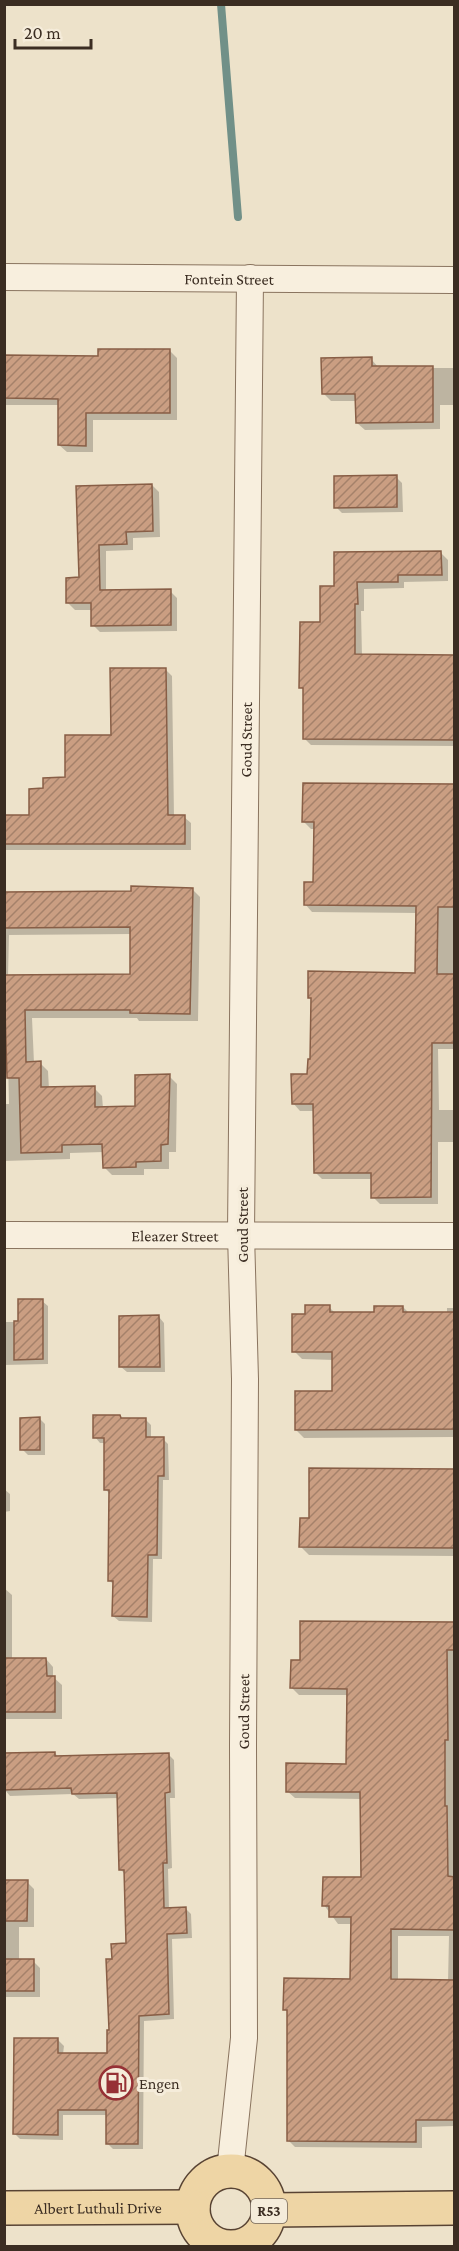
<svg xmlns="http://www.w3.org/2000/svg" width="459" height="2251" font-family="'Crimson Pro',serif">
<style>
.shadow{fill:#0003;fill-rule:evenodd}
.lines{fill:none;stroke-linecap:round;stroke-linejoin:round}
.stream{stroke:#719088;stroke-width:8}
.building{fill:url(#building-hatch);stroke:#885e46;stroke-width:1.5}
.minor-casing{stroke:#8a745f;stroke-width:28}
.primary-casing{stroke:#584333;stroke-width:36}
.minor{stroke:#f8efde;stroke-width:26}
.primary{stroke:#eed5a5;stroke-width:33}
.labels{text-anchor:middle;stroke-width:6;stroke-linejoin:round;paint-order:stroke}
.shield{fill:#f5ecda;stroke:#736659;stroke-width:1.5}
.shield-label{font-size:15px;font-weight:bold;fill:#3b2d22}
.street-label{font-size:16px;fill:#3b2d22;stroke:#f5ecda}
.poi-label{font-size:16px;fill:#3b2d22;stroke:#f5ecda;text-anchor:start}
</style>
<defs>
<pattern id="building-hatch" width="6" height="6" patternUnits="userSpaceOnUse" patternTransform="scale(1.5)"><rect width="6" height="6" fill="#ca9e82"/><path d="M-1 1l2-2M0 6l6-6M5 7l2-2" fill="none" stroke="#a5816a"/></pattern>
</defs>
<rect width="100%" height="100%" fill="#ede2ca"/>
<path class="shadow" d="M169 350 177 358V420H93V452H67L59 445V405H4V356L100 358Z
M371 359 379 368H454V405H440V429L365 430 357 423V401H331L323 393Z
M396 477 402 483 403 512 342 513 336 507Z
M152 485 159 492 160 537 133 538V550L106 551V591H170L177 598V631L100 632 93 625V610H75L68 603 81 579 78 487Z
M441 553 448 560V581L404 582V588L364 589V611H361L362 656H454V746L311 745 304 738 305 691 301 687 336 587Z
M165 669 172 676 174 817H184L191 823V850H4V816H31L44 790 67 779 112 736Z
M304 785 454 786V1049H438L439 1110H454V1142H438V1204H380L373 1197V1179H322L315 1172V1111H300L293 1103 309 1075 312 1060 313 1000 310 997 417 974 418 913 312 912 305 904 314 884 315 829H311L304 822Z
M192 889 200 897 198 1021H139L137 1018H32L34 1063H40L48 1071 49 1089 94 1088 102 1096 103 1108H137L169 1076 177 1084 176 1152H169V1169H144V1175H112L104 1167V1152L70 1153V1159L4 1161V1104H9L7 1018H4V893L133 892ZM132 934V976H8L9 935Z
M42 1301 48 1306V1364L4 1365V1322H20Z
M329 1307 336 1314H376L403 1307 409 1313 447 1314V1308H454V1437L304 1438 296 1430 334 1392V1360L302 1359 294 1351 306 1315Z
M159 1317 164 1323 165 1372H127L121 1367Z
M120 1416 123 1420H146L151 1425V1439H163L168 1444 169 1480H163L162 1559H153L152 1622 119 1621 113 1616 114 1585 110 1581 111 1495 106 1490 105 1443H100L95 1437Z
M39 1418 45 1424V1455H28L22 1449Z
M311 1470H454V1556L309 1555 301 1547 310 1519Z
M4 1489 10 1494V1511L4 1512Z
M4 1588 12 1595V1659H46L53 1667V1677L62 1685V1719H4Z
M302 1623 454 1624V2126L422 2127V2148L295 2147 288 2140 289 2013 285 2009 352 1981V1924H338L324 1905 362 1878 361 1799 295 1798 287 1791 348 1765 349 1695H299L292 1688 301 1661ZM398 1936H449L448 1982 398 1981Z
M55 1753 59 1758 168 1754 174 1760 175 1798H170L172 1868 168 1869 169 1909H186L191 1914 192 1938 172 1939 174 2019 144 2021 143 2149H113L107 2143 108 2115H63V2140L20 2139 15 2134 58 2040 64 2046 63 2054H108L114 1960 127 1945 126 1875 120 1869 118 1798 79 1799 73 1794 10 1796 5 1790Z
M4 1882H27L34 1889V1927H19V1961H33L40 1968V1997H4Z"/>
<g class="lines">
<path class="stream" d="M221 4 238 217"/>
</g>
<path class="building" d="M98 349H170V413H86V446L58 445V399L4 398V355L98 356Z
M372 357V366H433V422L356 423 355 394H322L321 358Z
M397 475V507L334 508V476Z
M152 484 153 531 126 532 127 544 99 545 100 590 171 589V625L91 626V603H66V578L79 577 76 486Z
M441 551 442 575H398V582H357L358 604H355V654L454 655V740L303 739V688H299L300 622H320V586H334V552Z
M110 668H166L168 815H185V844H4V815H29V789L43 788V778L65 777V735H111Z
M303 783 454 784V907H438L437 974H454V1043H432L431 1197 371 1198V1173H314L313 1104H292L291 1074H307L308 1059H310L311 998H308V971L415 973 416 906 304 905V882H313L314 822H302Z
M131 886 193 888 190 1014 130 1013V1010H25L26 1062 41 1061V1087L95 1086V1107L135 1106V1075L170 1074 168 1144 161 1145V1161L136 1162V1167L103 1168 102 1144 62 1145V1152L21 1153 19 1078H7L4 975 130 974V927L4 928V892L131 891Z
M18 1299H43V1359L14 1360V1321H18Z
M305 1305H330V1312H374V1306H403V1312H454V1429L295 1430V1391H332V1352H292V1314H305Z
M159 1315 160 1367H119V1316Z
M93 1415H120L121 1418H146V1437H164V1476H158L157 1555H148L147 1617 112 1616 113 1581H108L109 1490H104V1438H93Z
M40 1417V1450H20V1418Z
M309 1468 454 1469V1548L299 1547 300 1518H309Z
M300 1621 454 1622V1650H447L448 1740H445V1806H447L448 1876 454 1877V1930L391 1929V1979L454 1980V2120H416V2142L287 2141V2010H283L284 1978 350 1979 351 1917H329V1906H322L323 1877H361L360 1792H286V1763L346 1764 347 1689 290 1688 291 1660H300Z
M4 1658H46L47 1676H55V1712H4Z
M55 1752V1756L169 1753 170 1792 165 1793 167 1863H163L164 1908 186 1907 187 1933 167 1934 169 2014 139 2016 138 2144H106V2110H58V2135L13 2134 14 2038H58V2053H107V2030H109L106 1959H112L111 1944 126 1943 124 1870H119L117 1793 72 1794 71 1788 4 1790V1753Z
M4 1880H28L27 1921H4Z
M4 1959H34V1991H4Z"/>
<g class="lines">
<defs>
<g id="minor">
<path id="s1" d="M4 277 454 280"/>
<path id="s2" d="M4 1235 454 1236"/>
<path id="s3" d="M230 2171 244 2038 243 1746 245 1379 241 1234 250 278"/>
</g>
<g id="primary">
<circle cx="231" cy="2209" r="38"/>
<path id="s4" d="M4 2208 193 2207"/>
<path d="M270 2210 454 2208"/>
</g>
</defs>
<use href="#minor" class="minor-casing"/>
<use href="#primary" class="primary-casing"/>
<use href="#minor" class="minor"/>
<use href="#primary" class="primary"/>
</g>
<defs>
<symbol id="fuel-ring" viewBox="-11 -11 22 22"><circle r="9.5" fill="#f5ecda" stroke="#963135" stroke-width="1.5"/><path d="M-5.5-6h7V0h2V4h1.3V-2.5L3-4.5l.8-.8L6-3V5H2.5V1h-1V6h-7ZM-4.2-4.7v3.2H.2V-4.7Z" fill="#963135"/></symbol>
</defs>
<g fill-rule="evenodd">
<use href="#fuel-ring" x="97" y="2064" width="38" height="38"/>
</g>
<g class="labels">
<rect class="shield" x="251" y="2199" width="36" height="24" rx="4.5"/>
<g class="shield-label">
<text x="269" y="2216">R53</text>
</g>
<g class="street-label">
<text dy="6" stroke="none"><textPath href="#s1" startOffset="225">Fontein Street</textPath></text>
<text dy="6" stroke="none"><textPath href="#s3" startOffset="1432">Goud Street</textPath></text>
<text transform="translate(242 1225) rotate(-90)" y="6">Goud Street</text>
<text dy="6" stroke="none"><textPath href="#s2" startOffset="171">Eleazer Street</textPath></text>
<text dy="6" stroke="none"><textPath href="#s3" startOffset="460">Goud Street</textPath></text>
<text dy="6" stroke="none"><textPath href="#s4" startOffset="94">Albert Luthuli Drive</textPath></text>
</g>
<g class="poi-label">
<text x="139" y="2089">Engen</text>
</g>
</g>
<rect width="459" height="2251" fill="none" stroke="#3b2d22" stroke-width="12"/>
<path d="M15 39v9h76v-9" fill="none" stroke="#3b2d22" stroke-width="3"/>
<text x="24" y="39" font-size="18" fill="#3b2d22" stroke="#f5ecda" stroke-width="4.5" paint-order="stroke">20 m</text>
</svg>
